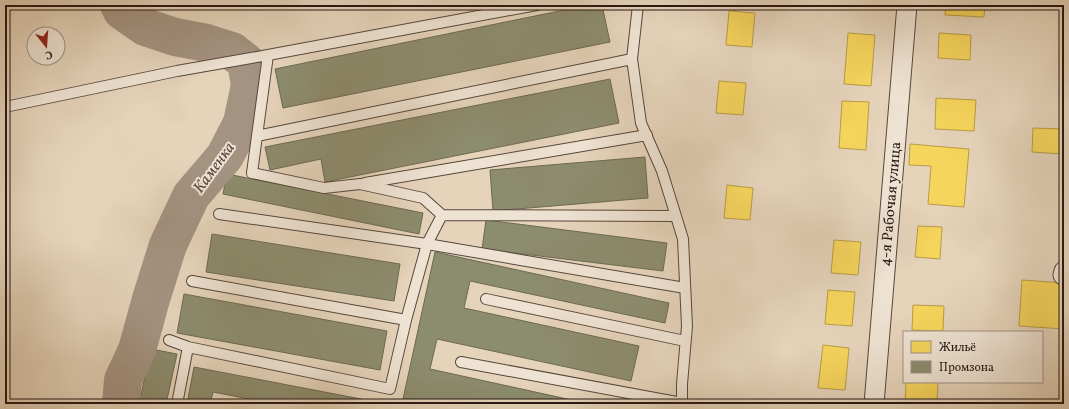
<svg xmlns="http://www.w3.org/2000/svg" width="1069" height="409" font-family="Vollkorn,serif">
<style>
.homes{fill:#f6d55c;stroke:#b89c46}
.industry{fill:#8c8c6e;stroke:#6e6953}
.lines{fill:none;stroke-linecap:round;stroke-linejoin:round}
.river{stroke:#a49381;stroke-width:38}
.service-casing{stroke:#56473d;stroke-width:12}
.minor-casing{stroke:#56473d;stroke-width:21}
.service{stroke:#eee2d2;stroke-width:10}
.minor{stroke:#eee2d2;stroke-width:19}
.labels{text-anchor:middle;stroke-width:4;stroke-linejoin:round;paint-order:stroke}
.street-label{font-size:15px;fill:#271813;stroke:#eee2d2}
.water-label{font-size:16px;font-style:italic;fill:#59493f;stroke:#eee2d2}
</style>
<rect width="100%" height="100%" fill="#e5d3ba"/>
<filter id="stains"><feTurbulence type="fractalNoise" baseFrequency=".005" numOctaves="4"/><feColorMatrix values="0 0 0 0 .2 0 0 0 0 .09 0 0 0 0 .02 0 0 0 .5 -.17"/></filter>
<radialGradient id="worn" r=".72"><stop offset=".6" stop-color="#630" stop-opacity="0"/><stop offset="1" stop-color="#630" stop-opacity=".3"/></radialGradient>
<path class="homes" d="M946 5H985L984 17 945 15Z
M729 11 755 13 752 47 726 45Z
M848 33 875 35 871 86 844 84Z
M939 33 971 35 970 60 938 58Z
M719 81 746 83 743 115 716 113Z
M936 98 976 100 974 131 935 129Z
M842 101 869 102 866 150 839 148Z
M1033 128 1064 129 1063 154 1032 152Z
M910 144 969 149 964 207 928 204 931 166 909 165Z
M727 185 753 188 750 220 724 218Z
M918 226 942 227 940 259 915 257Z
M834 240 861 242 858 275 831 273Z
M1022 280 1064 283V329L1019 326Z
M828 290 855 292 852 326 825 324Z
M913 305 944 306 943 331 912 330Z
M823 345 849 348 845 390 818 388Z
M906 382H938L937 404H905Z
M817 400 851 403V404H816Z"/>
<path class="industry" d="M589 5H602L610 42 283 108 275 69Z
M610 79 619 123 325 182 321 159 270 170 265 147Z
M645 157 648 198 493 211 490 170Z
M227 174 423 213 419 234 223 194Z
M486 220 667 243 663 271 482 249Z
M212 234 400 264 394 301 206 272Z
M435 252 669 303 665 323 470 281 464 308 639 346 631 381 437 339 430 369 590 404H428L403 399Z
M184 294 387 331 380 370 177 333Z
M151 349 177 354 166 404H139Z
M194 367 387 404H274L213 392 210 404H187Z"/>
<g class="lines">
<path class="river" d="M119 5 122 11 145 27 175 37 207 43 232 51 246 62 250 85 242 123 225 156 191 196 168 245 151 299 137 350 123 380 121 404"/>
<defs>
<path id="service" d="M638 5 632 59 641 123 662 171 683 239 687 326 682 384V404
M5 107 177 71 268 55
M257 136 268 55 537 5
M365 183 647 135
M219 214 427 244 442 215 676 216
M442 215 423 198 360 184 324 188 252 173 257 136 632 59
M192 281 406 320
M486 299 685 341
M169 340 188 347 390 389 406 320 427 244 685 288
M461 362 682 403
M177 404 188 347"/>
<path id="minor" d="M1063 275 1064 271
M874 404 907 5"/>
</defs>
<use href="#service" class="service-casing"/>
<use href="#minor" class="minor-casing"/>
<use href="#service" class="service"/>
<use href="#minor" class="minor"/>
</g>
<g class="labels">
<g class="street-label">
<text transform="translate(890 204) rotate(-85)" y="5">4-я Рабочая улица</text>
</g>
<g class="water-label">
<text transform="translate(213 167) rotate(-54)" y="6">Каменка</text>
</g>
</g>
<rect width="1069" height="409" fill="none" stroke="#e5d3ba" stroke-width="20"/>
<rect x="6" y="6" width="1057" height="397" fill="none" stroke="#271813" stroke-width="2"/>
<rect x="10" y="10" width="1049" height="389" fill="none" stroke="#271813"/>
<rect x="903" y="331" width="140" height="52" fill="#eee2d2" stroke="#9e9186"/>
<rect x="911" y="341" width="20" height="12" fill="#f6d55c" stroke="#9e9186"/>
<text x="939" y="351" font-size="12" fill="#271813">Жильё</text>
<rect x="911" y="361" width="20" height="12" fill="#8c8c6e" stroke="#9e9186"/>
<text x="939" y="371" font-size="12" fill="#271813">Промзона</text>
<g transform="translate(46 46) rotate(163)"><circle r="19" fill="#eee2d2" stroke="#9e9186"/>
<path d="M0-3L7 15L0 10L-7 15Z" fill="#8f2418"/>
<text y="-6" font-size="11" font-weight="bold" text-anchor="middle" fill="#271813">С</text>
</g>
<rect width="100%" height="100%" filter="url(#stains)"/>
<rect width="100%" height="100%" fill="url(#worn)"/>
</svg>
